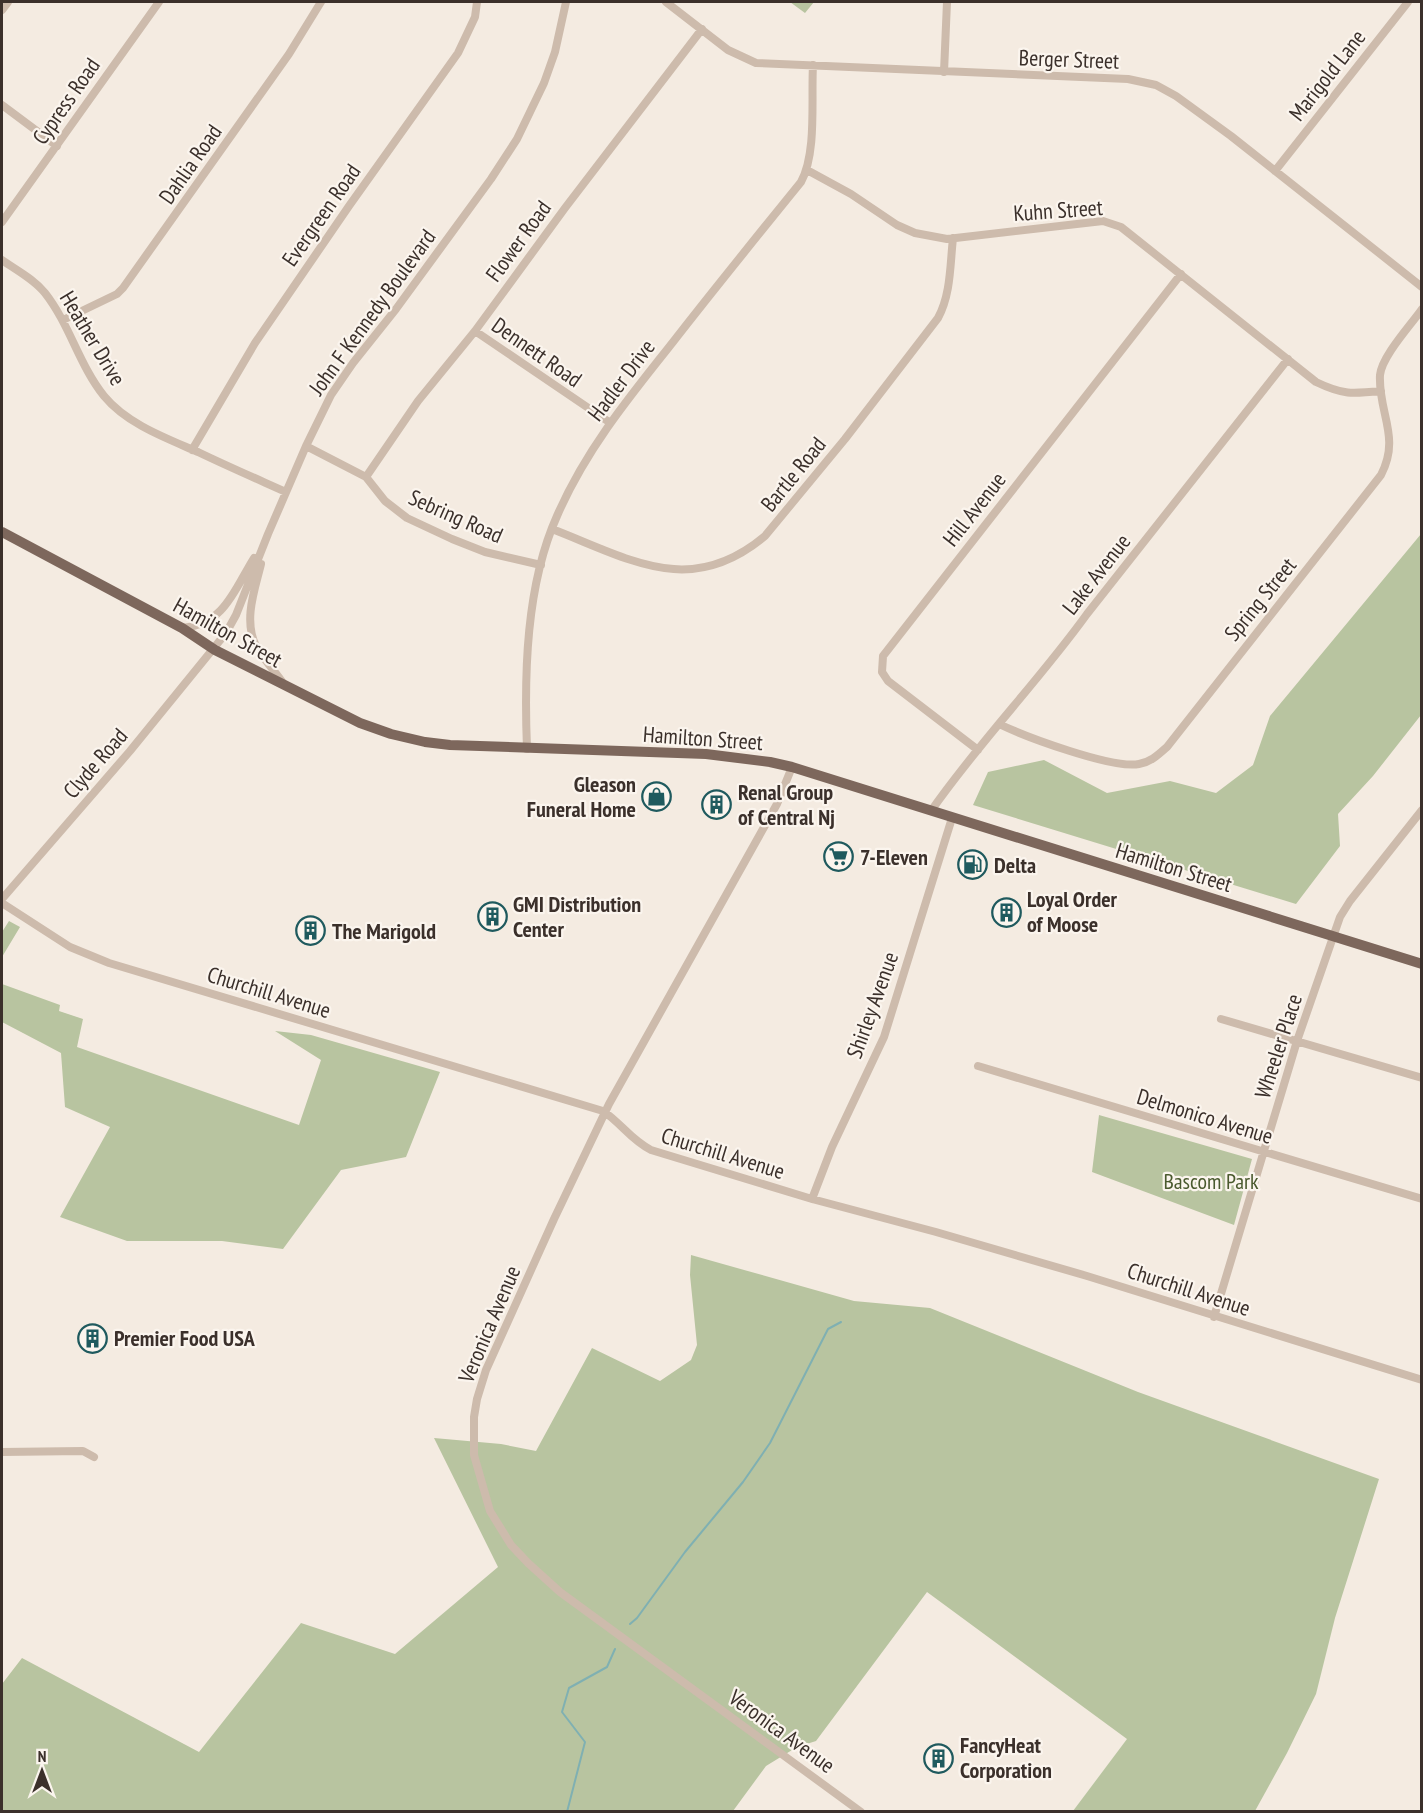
<svg xmlns="http://www.w3.org/2000/svg" width="1423" height="1813" font-family="'PT Sans Narrow',sans-serif">
<style>
.green{fill:#b8c4a0}
.lines{fill:none;stroke-linecap:round;stroke-linejoin:round}
.stream{stroke:#7fb0b2;stroke-width:2}
.minor{stroke:#cdbbac;stroke-width:8}
.major{stroke:#7d675c;stroke-width:10}
.labels{text-anchor:middle;stroke-width:4.5;stroke-linejoin:round;paint-order:stroke}
.street-label{font-size:22px;fill:#3b302b;stroke:#fbf5ee}
.poi-label{font-size:22px;font-weight:bold;fill:#3b302b;stroke:#fbf5ee;text-anchor:start}
.park-label{font-size:22px;fill:#4a5a2e;stroke:#fbf5ee}
</style>
<rect width="100%" height="100%" fill="#f4ebe1"/>
<path class="green" d="M790 2H814L805 13Z
M1421 534V715L1373 776 1338 814 1340 846 1296 904 973 805 988 772 1044 760 1107 793 1170 781 1216 793 1253 765 1270 716Z
M9 921 20 927 2 957V932Z
M2 984 60 1005 59 1011 83 1019 77 1047 299 1125 321 1060 275 1031 311 1035 440 1072 406 1157 341 1170 283 1249 222 1241H127L60 1217 110 1127 65 1107 61 1053 2 1022Z
M1099 1115 1252 1159 1234 1225 1092 1172Z
M691 1255 854 1301 930 1308 1138 1392 1379 1479 1335 1618 1316 1694 1287 1753 1255 1811H1073L1127 1739 927 1592 816 1741 797 1747 766 1766 733 1811H2V1684L22 1658 199 1752 301 1623 395 1654 498 1567 434 1438 501 1444 536 1451 592 1348 660 1381 691 1360 697 1345 690 1275Z"/>
<g class="lines">
<path class="stream" d="M630 1624 637 1618 685 1552 743 1482 770 1443 828 1329 841 1322
M567 1812 585 1742 562 1712 569 1688 607 1667 615 1649"/>
<path class="minor" d="M666 2 728 50 756 63 1128 79 1156 85 1176 96 1231 136 1422 287
M2 10 8 2
M944 72 947 2
M2 105 57 146
M807 170 851 194 897 225 915 233 947 239 1103 221 1121 227 1316 382C1343 395 1352 394 1381 391
M1275 171 1408 2
M2 222 159 2
M2 260C16 270 34 279 45 293 70 325 79 365 104 396 127 424 166 438 198 452 227 466 257 479 286 492
M63 320 117 294 123 288 289 54 321 2
M475 331 609 422
M306 446 366 477 385 501 407 518 452 539 485 552 541 565
M192 450 255 343 349 206 458 53 475 17 477 2
M366 477 418 401 475 331 565 208 702 29
M552 529C630 559 690 599 765 536L845 439 938 318C951 294 950 265 953 238
M261 564C255 589 243 620 256 646 263 659 275 671 283 683
M182 628C225 624 234 590 254 558
M999 724C1026 737 1112 769 1139 764 1151 762 1158 755 1167 747L1381 475C1401 437 1378 413 1380 375 1382 356 1410 326 1422 309
M527 749C524 674 526 585 557 516 585 451 629 397 673 342 715 288 758 235 801 182 817 153 811 99 813 65
M978 750 888 681 882 672 883 656 1181 274
M792 767 777 804 609 1104 554 1219 486 1370 477 1399 474 1417V1455L490 1511 511 1545 528 1563 560 1592 861 1812
M931 811C979 742 1038 682 1087 614L1288 359
M2 899 130 751 226 633 236 615 268 534 306 446 331 395 353 363 396 309 491 179 517 139 544 83 555 52 566 2
M2 903 70 947 109 963 603 1111C621 1123 631 1140 651 1150L812 1199 936 1232 1087 1276 1422 1380
M1221 1019 1422 1078
M978 1066 1422 1199
M812 1199 832 1147 884 1037 952 818
M1214 1317 1297 1041 1340 917 1350 901 1422 810
M2 1452 83 1451 94 1457"/>
<path class="major" d="M2 532 182 628 215 650 360 723 391 734 425 742 450 745 706 754 770 762 792 767 1422 964"/>
</g>
<defs>
<symbol id="shop-ring" viewBox="-11 -11 22 22"><circle r="9.5" fill="#fbf5ee" stroke="#1f5a5e" stroke-width="1.5"/><path d="M-5-2.5h2.3a2.7 3.5 0 0 1 5.4 0H5L5.5 6h-11ZM-1.5-2.5h3a1.5 2.3 0 0 0-3 0Z" fill="#1f5a5e"/></symbol>
<symbol id="building-ring" viewBox="-11 -11 22 22"><circle r="9.5" fill="#fbf5ee" stroke="#1f5a5e" stroke-width="1.5"/><path d="M-4-6H4V6H1V3H-1V6H-4ZM-2.5-4.3h1.7v1.8h-1.7ZM.8-4.3h1.7v1.8H.8ZM-2.5-1h1.7V.8h-1.7ZM.8-1h1.7V.8H.8Z" fill="#1f5a5e"/></symbol>
<symbol id="supermarket-ring" viewBox="-11 -11 22 22"><circle r="9.5" fill="#fbf5ee" stroke="#1f5a5e" stroke-width="1.5"/><path d="M-6-5.5h2.5l.6 2H6L4.5 2H-2.5L-4.4-4H-6ZM-1.5 3.2a1.3 1.3 0 1 0 .1 0ZM3 3.2a1.3 1.3 0 1 0 .1 0Z" fill="#1f5a5e"/></symbol>
<symbol id="fuel-ring" viewBox="-11 -11 22 22"><circle r="9.5" fill="#fbf5ee" stroke="#1f5a5e" stroke-width="1.5"/><path d="M-5.5-6h7V0h2V4h1.3V-2.5L3-4.5l.8-.8L6-3V5H2.5V1h-1V6h-7ZM-4.2-4.7v3.2H.2V-4.7Z" fill="#1f5a5e"/></symbol>
</defs>
<g fill-rule="evenodd">
<use href="#shop-ring" x="640" y="780" width="33" height="33"/>
<use href="#building-ring" x="700" y="788" width="33" height="33"/>
<use href="#supermarket-ring" x="822" y="840" width="33" height="33"/>
<use href="#fuel-ring" x="956" y="848" width="33" height="33"/>
<use href="#building-ring" x="990" y="896" width="33" height="33"/>
<use href="#building-ring" x="476" y="900" width="33" height="33"/>
<use href="#building-ring" x="294" y="914" width="33" height="33"/>
<use href="#building-ring" x="76" y="1322" width="33" height="33"/>
<use href="#building-ring" x="922" y="1742" width="33" height="33"/>
</g>
<g class="labels">
<g class="street-label">
<text transform="translate(1069 59) rotate(2)" y="8">Berger Street</text>
<text transform="translate(1327 75) rotate(-52)" y="8">Marigold Lane</text>
<text transform="translate(66 101) rotate(-55)" y="8">Cypress Road</text>
<text transform="translate(190 164) rotate(-55)" y="8">Dahlia Road</text>
<text transform="translate(1058 210) rotate(-4)" y="8">Kuhn Street</text>
<text transform="translate(321 215) rotate(-55)" y="8">Evergreen Road</text>
<text transform="translate(518 241) rotate(-54)" y="8">Flower Road</text>
<text transform="translate(372 312) rotate(-54)" y="8">John F Kennedy Boulevard</text>
<text transform="translate(93 338) rotate(59)" y="8">Heather Drive</text>
<text transform="translate(537 352) rotate(35)" y="8">Dennett Road</text>
<text transform="translate(621 380) rotate(-53)" y="8">Hadler Drive</text>
<text transform="translate(793 474) rotate(-51)" y="8">Bartle Road</text>
<text transform="translate(974 509) rotate(-52)" y="8">Hill Avenue</text>
<text transform="translate(456 516) rotate(24)" y="8">Sebring Road</text>
<text transform="translate(1096 574) rotate(-52)" y="8">Lake Avenue</text>
<text transform="translate(1260 599) rotate(-51)" y="8">Spring Street</text>
<text transform="translate(228 632) rotate(29)" y="8">Hamilton Street</text>
<text transform="translate(703 738) rotate(4)" y="8">Hamilton Street</text>
<text transform="translate(95 763) rotate(-49)" y="8">Clyde Road</text>
<text transform="translate(1174 867) rotate(17)" y="8">Hamilton Street</text>
<text transform="translate(269 992) rotate(17)" y="8">Churchill Avenue</text>
<text transform="translate(872 1005) rotate(-70)" y="8">Shirley Avenue</text>
<text transform="translate(1278 1046) rotate(-72)" y="8">Wheeler Place</text>
<text transform="translate(1205 1116) rotate(17)" y="8">Delmonico Avenue</text>
<text transform="translate(723 1153) rotate(17)" y="8">Churchill Avenue</text>
<text transform="translate(1189 1289) rotate(18)" y="8">Churchill Avenue</text>
<text transform="translate(489 1324) rotate(-67)" y="8">Veronica Avenue</text>
<text transform="translate(782 1731) rotate(36)" y="8">Veronica Avenue</text>
</g>
<g class="poi-label">
<text x="636" y="792" text-anchor="end">Gleason<tspan x="636" dy="25">Funeral Home</tspan></text>
<text x="738" y="800">Renal Group<tspan x="738" dy="25">of Central Nj</tspan></text>
<text x="860" y="865">7-Eleven</text>
<text x="994" y="873">Delta</text>
<text x="1027" y="907">Loyal Order<tspan x="1027" dy="25">of Moose</tspan></text>
<text x="513" y="912">GMI Distribution<tspan x="513" dy="25">Center</tspan></text>
<text x="332" y="939">The Marigold</text>
<text x="114" y="1346">Premier Food USA</text>
<text x="960" y="1753">FancyHeat<tspan x="960" dy="25">Corporation</tspan></text>
</g>
<g class="park-label">
<text x="1211" y="1189">Bascom Park</text>
</g>
</g>
<rect width="1423" height="1813" fill="none" stroke="#3b302b" stroke-width="6"/>
<g transform="translate(42 1771)" stroke="#fbf5ee" stroke-width="4.5" paint-order="stroke">
<path d="M0-4.5L10 22L0 15L-10 22Z" fill="#3b302b"/>
<text y="-9" font-size="16" font-weight="bold" text-anchor="middle" fill="#3b302b">N</text>
</g>
</svg>
